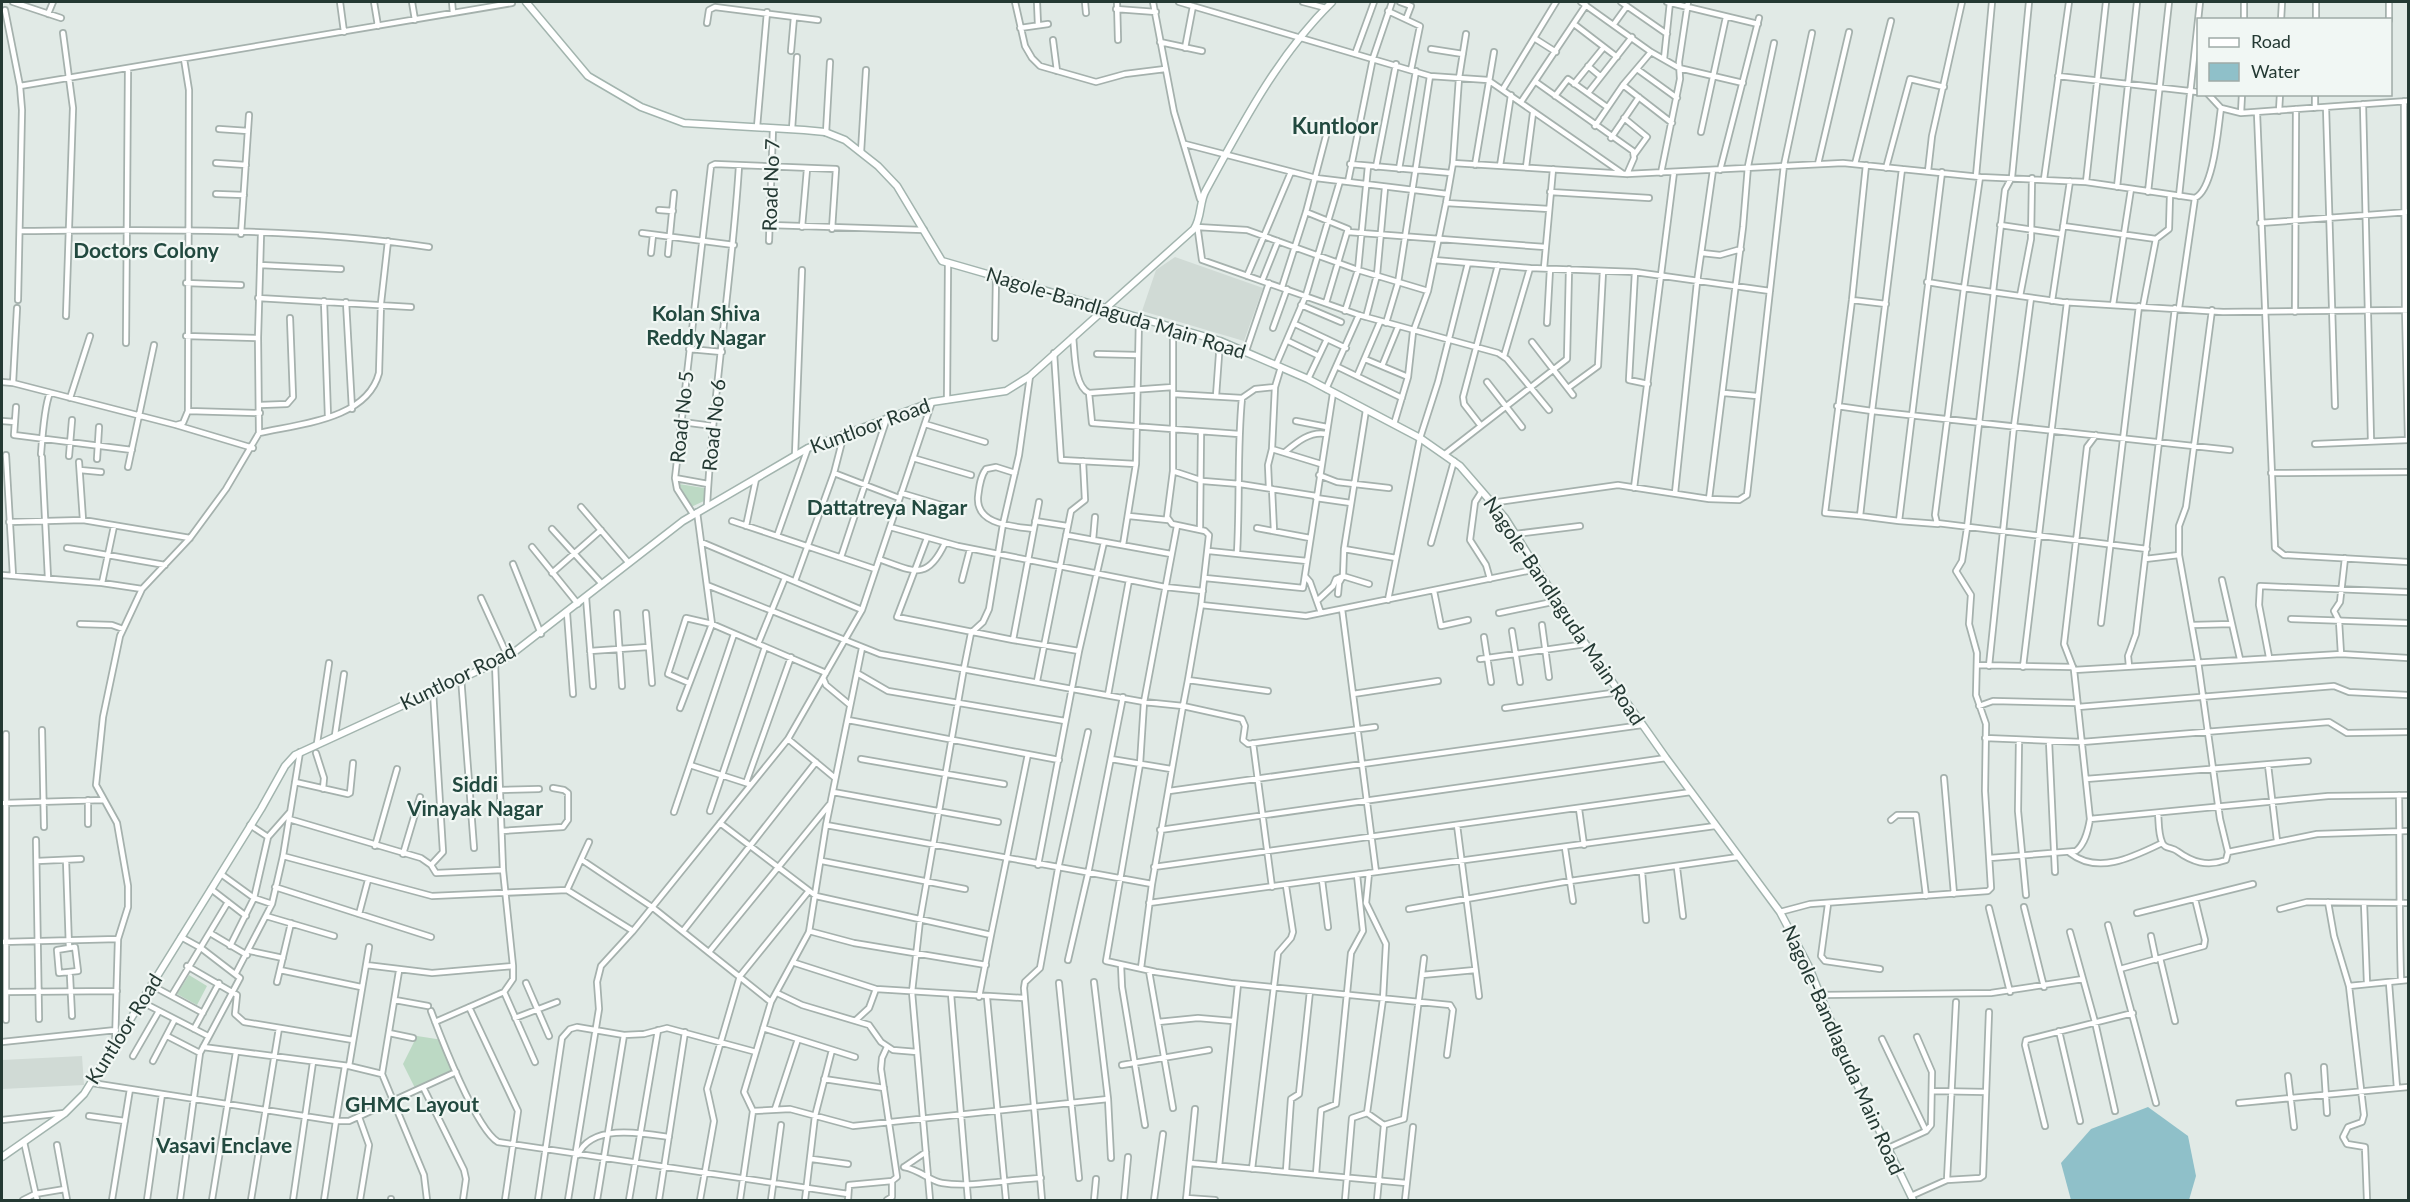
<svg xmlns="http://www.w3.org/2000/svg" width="2410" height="1202" font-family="Lato,sans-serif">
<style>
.built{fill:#d0dad5}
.green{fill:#bcd9c4}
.water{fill:#8fc0c9}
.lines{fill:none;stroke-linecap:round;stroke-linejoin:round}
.street-casing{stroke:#a5b1ad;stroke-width:8}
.secondary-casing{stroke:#a2b4ae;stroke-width:9}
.street{stroke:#fff;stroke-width:4.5}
.secondary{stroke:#fff;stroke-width:6}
.labels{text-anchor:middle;stroke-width:4.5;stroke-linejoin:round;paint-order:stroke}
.street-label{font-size:20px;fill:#243933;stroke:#f1f7f4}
.neighbourhood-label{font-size:21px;font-weight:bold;fill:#22493f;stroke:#f1f7f4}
.quarter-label{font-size:22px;font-weight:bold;fill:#22493f;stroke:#f1f7f4}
</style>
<rect width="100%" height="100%" fill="#e1eae6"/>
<path class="built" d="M1175 257 1263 288 1244 341 1142 311 1156 270Z
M82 1056 84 1085 2 1089V1060Z"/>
<path class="green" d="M679 484 704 488V501L691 507Z
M189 975 207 986 197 1005 177 994Z
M417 1036 443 1040 453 1071 415 1088 403 1064Z"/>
<path class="water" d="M2148 1107 2188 1136 2196 1176 2189 1200H2071L2061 1163 2091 1129Z"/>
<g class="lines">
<defs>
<path id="street" d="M13 2 61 18
M340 2 344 32
M374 2 378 26
M412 2 415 20
M452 2 453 13
M1015 2 1025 46 1032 58 1040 66 1096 82 1125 74 1165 69
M1037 2 1038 25
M1085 2 1086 13
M1117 2 1118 40
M1153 2 1174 112 1200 199
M1179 2 1430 76 1488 80 1622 173
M1303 2 1326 8
M1400 2 1411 6 1406 19
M1581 2 1651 52 1679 68 1743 83
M1621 2 1667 34
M1667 2 1758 24
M1116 9 1156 12
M5 10 20 86 22 110 18 300
M1388 11 1420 26 1411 70
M48 14 53 2
M2244 20V2
M2281 20 2282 2
M2316 20V2
M2389 20V2
M707 23 709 10 715 7 818 20
M1574 24 1617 57
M1614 24 1627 6
M1020 28 1048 24
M63 33 73 108 66 316
M1534 38 1556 52
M1053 40 1057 71
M1160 42 1202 51
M1185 48 1193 6
M1431 49 1463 54
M791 51 794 17
M1355 54 1374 2
M1664 59 1670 2
M1588 66 1600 76
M1637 69 1677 98
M2058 76 2198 92
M1536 82 1633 151 1634 158 1627 174
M1574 84 1604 47
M1623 85 1672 123
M20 86 512 3
M1503 89 1556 2
M1588 93 1632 37
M2208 94 2221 108 2241 113 2408 101
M2315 94V108
M1555 96 1568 79 1607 107
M2404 101 2405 310 2408 440
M1521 102 1586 5
M2363 104 2371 441
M2326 107 2335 406
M2279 111 2280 94
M2241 113 2242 94
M2257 113 2275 548 2284 555 2408 562
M1624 118 1647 137 1634 155
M1595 126 1623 85 1651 52
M757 127 767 12
M219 129 248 131
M792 129 797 57
M1701 132 1726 17
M826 133 830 62
M1611 138 1639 97
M1185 144 1316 178 1447 194
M861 152 866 70
M216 163 246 165
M1453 163 1627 174 1843 163 1980 177 2086 182 2195 198C2214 189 2218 128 2221 108
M1350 164 1451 173
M1818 164 1849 32
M1855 164 1891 21
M1475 165 1494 52
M1500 166 1511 95
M1376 167 1396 64
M1526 167 1533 113
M1886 168 1910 79 1944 87
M1399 169 1416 71
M1902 169 1872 411 2230 450
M1720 170 1759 18
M1928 171 1932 136 1962 2
M1661 173 1680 79 1679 62 1688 2
M1976 176 1992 2
M2044 179 2069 2
M1348 182 1373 58 1392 2
M2086 182 2106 2
M2117 187 2137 2
M1550 192 1649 198
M2148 192 2169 2
M216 194 244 195
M2179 196 2200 2
M1446 203 1549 209
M659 210 673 211
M1306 212 1348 229 1326 303
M2260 223 2408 212
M1197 224 1202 260 1359 315 1498 353 1507 359 1549 410
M770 225 924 230
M2000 225 2062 234
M2063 226 2156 239 2169 229 2170 195
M802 227 807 169
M1197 227 1247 230 1358 270 1428 291
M21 231C155 230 296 227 429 247
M1348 232 1545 247
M642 233 734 245
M241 234 249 115
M769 241 773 128
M651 253 653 235
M1702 253 1720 255 1741 249
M668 254 674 193
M1434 260 1530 268 1504 356
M260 265 341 269
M1530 268 1635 272 1770 291
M1544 268 1553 169
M1635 272 1629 380 1648 384
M1247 276 1291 172
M1262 281 1278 241
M1927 282 1964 288 1980 177
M186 283 241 285
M1282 287 1306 212 1327 132
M1993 292 2005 190 2012 177 2029 2
M2020 296 2031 239 2032 178
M258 298 411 307
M1852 300 1886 304
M324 301 328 417
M2052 301 2070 181
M346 302 352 409
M1301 305 1341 322
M2113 305 2131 189
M2143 306 2156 239
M2179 308 2195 198
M2212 310 2186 507 2179 526V555L2198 661 2220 819 2228 852 2317 834 2408 831
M1345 311 1358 270 1368 166
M2295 312 2296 109
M1366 317 1377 275 1385 188
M1386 323 1398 283 1430 76
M1547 323 1550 269
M1295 324 1346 348
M1273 328 1287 289
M1173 329V471L1167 517 1172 524 1205 531 1209 535 1201 605 1306 616 1537 569
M1073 337C1075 353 1074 386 1089 393L1173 387
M258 338 261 234
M995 338 996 277
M1288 341 1319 356
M1532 342 1573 395
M126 343 128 69
M689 349 722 352
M1246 351 1269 283
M1054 353 1061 460 1136 464
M1097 354 1137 355
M1365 359 1408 377
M1276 365 1306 295 1340 181
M1382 366 1398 327
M1338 367 1402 398
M1357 376 1380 322
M1308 379 1327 339
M2 382 13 383 17 308
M1487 382 1522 427
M13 383 176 425 253 448
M1275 387 1272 449 1321 464
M1568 388 1598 366 1603 271
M1326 389 1359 315
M1089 393 1092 423 1239 434
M1724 393 1757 396
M1173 394 1242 398
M1216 396 1220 341
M70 398 90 336
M947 400 948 264
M260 405 287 404 293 397 290 318
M1837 406 1872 411 1860 516 1899 521 1942 172
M16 407 14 435 132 450
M188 411 260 413
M2 421 15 422
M1296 421 1327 427
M682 422 713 426
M925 424 985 442
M1394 424 1408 377 1413 332 1428 291 1446 203 1453 163 1459 78 1466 34
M176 425 183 423 188 411 189 90 184 59
M1481 426 1464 404 1463 397 1498 265
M259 433C298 424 367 420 379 373L381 303 388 241
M2315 444 2408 440
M1285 452C1297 442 1310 431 1326 434
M41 454C42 440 45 404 50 393
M1445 454 1567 359 1569 269
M6 455 13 576
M795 455 802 270
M69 456 72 420
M42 457 48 578
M913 458 971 475
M97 459 99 427
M79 462 83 520
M128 467 154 345
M80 470 101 472
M1173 471 1203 481 1240 484 1316 496
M834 473 899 498
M1015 473 996 467 986 469C980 477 979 488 978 497 976 525 1012 526 1033 529
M2271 473 2408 472
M1319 475 1337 482 1389 488
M675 478 708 484
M1269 488 1268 465 1272 449
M1634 488 1674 172
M1272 489 1274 531
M1482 491 1475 502 1470 540 1486 565 1490 579
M901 493 958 510
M1675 493 1697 282 1713 170
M1316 498 1351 503
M1709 499 1743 227 1748 166 1774 43
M1491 503 1618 485 1709 499 1739 500 1747 495 1784 165 1812 33
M707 505C713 391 732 279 739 166
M581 507 628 562
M693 514 677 489 675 478 711 166 715 164 836 169 832 229
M1129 516 1168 520
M1860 516 1825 513 1852 300 1866 165
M732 521 875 569
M1035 521 1067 526
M1899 521 1938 524
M9 522 83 520 190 538
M746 526 756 479
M1177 526 1144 702 1140 764 1106 961 1156 972 1231 983 1450 1005 1453 1010 1447 1055
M890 527 958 546 1165 587 1203 591
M1257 528 1310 538
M552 529 602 584
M1200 529 1201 432
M1515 534 1580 526
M1066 535 1171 554
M777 536 808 448
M927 538 897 617 1013 640 1039 502
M1093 540 1095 517
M701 542 862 610
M1431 543 1454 461
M1123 545 1136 464 1139 318
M532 547 578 604
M67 548 165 565
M1344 549 1396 558
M2147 549 1937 523 1935 515 1964 288 2062 302 2223 312 2408 310
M1209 551 1307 561
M1237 553C1240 501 1237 449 1242 398L1255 389 1275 387 1281 367
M841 557 887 418
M879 559C913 571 927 582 945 543
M2145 559 2179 555
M513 564 541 634
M552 573 601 530
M2 575 102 583 142 589
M1305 576 1310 582 1321 613
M1205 578 1303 588 1333 393
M962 580 970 549
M2222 580 2240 659
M795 581 834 473 844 434
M102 583 114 526
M707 585 880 654 1144 702 1183 706 1188 680
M1434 591 1441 626 1468 620
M1338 594 1339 583 1343 576 1344 549 1366 410
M586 597 593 686
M481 598 508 657
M1388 600 1420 438 1438 382 1468 263
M1317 601 1333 586 1336 579 1343 576 1369 584
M1201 605 1188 680 1268 691
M1342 609 1376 872
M567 613 573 694
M617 613 622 686
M646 613 652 683
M1499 613 1557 601
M2291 619 2408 623
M2101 623 2139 306
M80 624 112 625 123 629
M1542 625 1549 677
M2192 625 2232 624
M1512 631 1520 682
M1484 637 1491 682
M1013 640 1079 651
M758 644 785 578
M590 651 648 647
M2341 654 2339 621 2334 611 2340 602 2345 558
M2269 657 2259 605 2260 586 2408 592
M1480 659 1586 644
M1977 665 2073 667
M1989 666 2014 426 2031 298
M2129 666 2128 656 2136 634 2175 308
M2023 667 2067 302
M2074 670 2341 654 2408 658
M857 673 888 691 1065 721
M461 677 474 848
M823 678 826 685 850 705
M1037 681 1071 511 1085 500 1083 461
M689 683 668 674 686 618 712 624 826 673
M1353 694 1438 681
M1108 695 1129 580
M1979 706 1993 701 2077 703
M2078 707 2334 686 2349 692 2408 695
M680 708 712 624 697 512
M1505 708 1619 692
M848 720 1059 760
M42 730 44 827
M335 735 344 674
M1985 738 2082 742 2329 722 2347 733 2408 732
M788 739 835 778
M2019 740 2018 811 2026 895
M2049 741 2055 872
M317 743 329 663
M1253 743 1272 887
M316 753 324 778 323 789
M861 759 1004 784
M1111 759 1171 769
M690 765 749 784
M2268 765 2277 841
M1944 778 1954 894
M2086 779 2308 761
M295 782 348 794 350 793 353 763
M746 783 791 657
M500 790 539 789
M1169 791 1642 725
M833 792 998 822
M2399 795C2400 857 2399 918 2401 980
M4 803 103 800
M1579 809 1584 845
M710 811 765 647
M674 812 734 634
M2158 813C2159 822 2158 833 2162 842 2164 849 2172 847 2177 851 2192 862 2207 867 2226 860L2228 852
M289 819 421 858 431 865 436 873 503 870
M2090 819 2328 796 2408 795
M1891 820 1897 815H1916L1926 896
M720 823 816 896 991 935 1028 754
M88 824V800
M826 825 1152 884
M1457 825 1479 996
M1160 830 1666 758
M502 831 563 827 568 820V793L564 790 553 788
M268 837 290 812
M36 840 39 1019
M375 846 397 769
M1565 848 1573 901
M2070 853C2098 875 2133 857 2162 843
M403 854 420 797
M283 856 432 896 567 890 633 931
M1990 858 2076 851C2085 844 2088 831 2090 819L2074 670 2064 644 2087 447 2096 435
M66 860 69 948
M582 860 652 907 771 1002
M37 861 81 859
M822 861 965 889
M431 865 443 852 433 691
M1038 865 1079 651 1104 542
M1154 867 1691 792
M1677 868 1683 916
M1642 872 1646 920
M221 874 254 898 272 904
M1322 880 1328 927
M275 887 431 937
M211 889 246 916
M567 890 589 842
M2328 902 2334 936 2349 986 2364 1115 2362 1122 2348 1127 2343 1137 2347 1144 2365 1147 2367 1200
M1149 903 1715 826
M2364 903 2367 983
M1828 904 1821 956 1825 961 1880 969
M2024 907 2044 987
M1989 908 2010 992
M1409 909 1570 881 1738 857
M2280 909 2307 902 2408 903
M1780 912 1810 904 1988 891 1991 888 1985 791 1986 724 1976 695 1977 653 1969 624 1971 595 1956 571 1962 561 1967 528 1994 292
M2137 913 2253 884
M359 914 368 880
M266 916 334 936
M2108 925 2156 1103
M683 931 816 762
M809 931 854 943 986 965
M2070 932 2095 1022 2115 1111
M210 933 247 955
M2151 936 2156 960
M2 942 118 939
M230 946 254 898 268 837 250 825
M75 947 78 971 59 973 57 950Z
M250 951 283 958
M709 952 829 805
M2160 958 2175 1021
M1068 960 1088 874 1123 697
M795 963 876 989 1023 998
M366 965 369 947
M1121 965 1122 987 1145 1125
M187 966 237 995 235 1014 244 1022 353 1040
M1141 968 1152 884 1183 706 1242 719 1245 726 1243 740 1248 744 1375 727
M2120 969 2204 946 2205 940 2195 899
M280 970 361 987
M1149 971 1173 1108
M236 973 272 904 283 856 300 752
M1422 975 1475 970
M70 976 72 1016
M277 982 291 923
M1094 982 1108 1099 1111 1158
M526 983 549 1036
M1059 983 1079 1178
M2389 983 2397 1088
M151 985 203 1013
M2349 986 2408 980
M6 992 117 991
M504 992 535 1062
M777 993 802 1005 869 1025 881 1042 893 1050 917 1052
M951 994 968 1200
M172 995 228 902
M1821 995 1991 993 2083 979
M979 997 991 935
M987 998 1006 1200
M395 1000 428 1006
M142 1002 208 1036
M469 1007 518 1111 505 1200
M431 1011C441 1038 476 1129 498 1142L848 1194
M515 1018 557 1002
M6 1020V734
M856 1020 869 1008 876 989
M435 1022 504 992 513 979V966
M1158 1022 1198 1018 1233 1021
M763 1028 798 1039 775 1109
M194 1029 219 983
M2059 1031 2080 1121
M389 1033 413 1038
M624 1035 644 1034 667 1028 756 1052
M167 1036 200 1053
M798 1039 855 1057
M1882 1039 1926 1131
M2 1042 116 1030
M115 1044 118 939 128 907V886L117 823 96 785 103 717 120 636 142 589 190 538 226 489 259 433 258 338 186 336
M203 1047 349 1066 366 965 432 973 513 966 503 870 495 663
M133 1056 159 1011
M153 1061 175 1019
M1122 1065 1209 1050
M345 1066 336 1121H349L456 1072
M349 1066 382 1074 399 971
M2324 1067 2327 1113
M382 1074 424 1175 427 1200
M2288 1076 2294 1127
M824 1079 884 1088
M92 1083 336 1121 324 1200
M424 1089 464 1170 466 1179 463 1200
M1932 1091 1986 1092
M2239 1103 2408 1087
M753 1111 790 1109 853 1126 1108 1099
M1367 1113 1384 1125
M89 1116 125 1121
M359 1117 369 1145 360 1200
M2 1120 64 1113
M1384 1125 1404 1119 1424 958
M2045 1126 2025 1045 2026 1040 2133 1013
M24 1142 37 1200
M57 1145 67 1200
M1886 1149 1926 1131 1931 1125 1932 1072 1917 1037
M578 1155C591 1123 643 1133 669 1137
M812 1159 848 1164
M1190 1163 1406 1183
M1219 1166 1238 984
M904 1167C920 1170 930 1181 942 1183 971 1188 1011 1179 1041 1178
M904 1167 926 1152
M1252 1169 1278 953 1291 938 1293 932 1286 886
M1286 1171 1291 1099 1299 1094 1310 991
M1316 1174 1321 1110 1336 1104 1351 953 1363 931 1357 875
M1947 1180 1956 1002
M1911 1196 1947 1180 1980 1178 1983 1176 1989 1012
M1186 1198 1215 1200
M23 1200 35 1194 65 1189
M112 1200 130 1089
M147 1200 162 1094
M180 1200 200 1053 240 978 201 948 181 937
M212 1200 236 1052
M251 1200 279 1028
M293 1200 313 1062
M391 1200V1199
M538 1200 562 1038 570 1029 577 1027 624 1035 597 1200
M568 1200 599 1009 597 982 601 966 633 931 788 739 862 610 932 402
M629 1200 658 1030
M659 1200 685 1032
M700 1200 714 1121 707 1089 740 976 808 892
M740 1200 753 1111 744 1092 771 1002 809 932 826 825 862 648
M771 1200 781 1125
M805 1200 815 1116 832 1050
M848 1200 849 1185 892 1181 897 1177 881 1069 882 1058 887 1047
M887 1200 892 1197V1181
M930 1200 912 992 920 920 964 668 971 633 983 622 989 609 1003 524 1019 455 1030 376
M1042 1200 1024 988 1025 982 1040 968 1058 869 1088 732
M1094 1200 1096 1179
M1124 1200 1128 1157
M1154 1200 1163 1134
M1186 1200 1195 1109
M1345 1200 1352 1118 1367 1113 1383 999 1386 944 1366 903 1369 873
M1377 1200 1384 1125
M1405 1200 1413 1127"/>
<path id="secondary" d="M526 2 588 76 641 107 684 123 804 130 825 132 845 140 878 166 897 186 942 261 1220 341 1308 379 1420 438 1460 466 1505 518 1577 632 1666 758 1780 912 1808 965 1853 1076 1913 1200
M2 1157 65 1113 84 1094 261 809 285 766 295 755 508 657 683 521 808 448 932 402 1006 391 1030 376 1194 229C1202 217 1199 202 1206 190 1242 124 1278 55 1332 2"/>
</defs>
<use href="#street" class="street-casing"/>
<use href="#secondary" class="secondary-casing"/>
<use href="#street" class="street"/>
<use href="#secondary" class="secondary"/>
</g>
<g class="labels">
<g class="street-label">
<text transform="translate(771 185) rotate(-88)" y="7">Road No 7</text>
<text transform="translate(1116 313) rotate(17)" y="7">Nagole-Bandlaguda Main Road</text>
<text transform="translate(682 417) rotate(-84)" y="7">Road No 5</text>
<text transform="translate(714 425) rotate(-84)" y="7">Road No 6</text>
<text transform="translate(870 426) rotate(-20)" y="7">Kuntloor Road</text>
<text transform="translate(1564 611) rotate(56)" y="7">Nagole-Bandlaguda Main Road</text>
<text transform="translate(458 677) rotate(-26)" y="7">Kuntloor Road</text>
<text transform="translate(124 1029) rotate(-58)" y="7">Kuntloor Road</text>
<text transform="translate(1843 1050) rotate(66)" y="7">Nagole-Bandlaguda Main Road</text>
</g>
<g class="neighbourhood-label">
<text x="146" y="258">Doctors Colony</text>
<text x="706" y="321">Kolan Shiva<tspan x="706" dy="24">Reddy Nagar</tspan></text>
<text x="887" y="515">Dattatreya Nagar</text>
<text x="475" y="792">Siddi<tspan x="475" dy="24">Vinayak Nagar</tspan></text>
<text x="412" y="1112">GHMC Layout</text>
<text x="224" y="1153">Vasavi Enclave</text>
</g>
<g class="quarter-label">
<text x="1335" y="134">Kuntloor</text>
</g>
</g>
<rect width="2410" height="1202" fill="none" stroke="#243933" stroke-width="6"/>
<rect x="2197" y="18" width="195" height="78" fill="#f1f7f4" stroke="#9faba7" stroke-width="1.5"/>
<rect x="2209" y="38" width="30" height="9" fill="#ffffff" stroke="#9faba7" stroke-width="1.5"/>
<text x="2251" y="48" font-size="18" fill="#243933">Road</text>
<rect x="2209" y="63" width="30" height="18" fill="#8fc0c9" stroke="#9faba7" stroke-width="1.5"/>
<text x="2251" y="78" font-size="18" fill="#243933">Water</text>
</svg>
